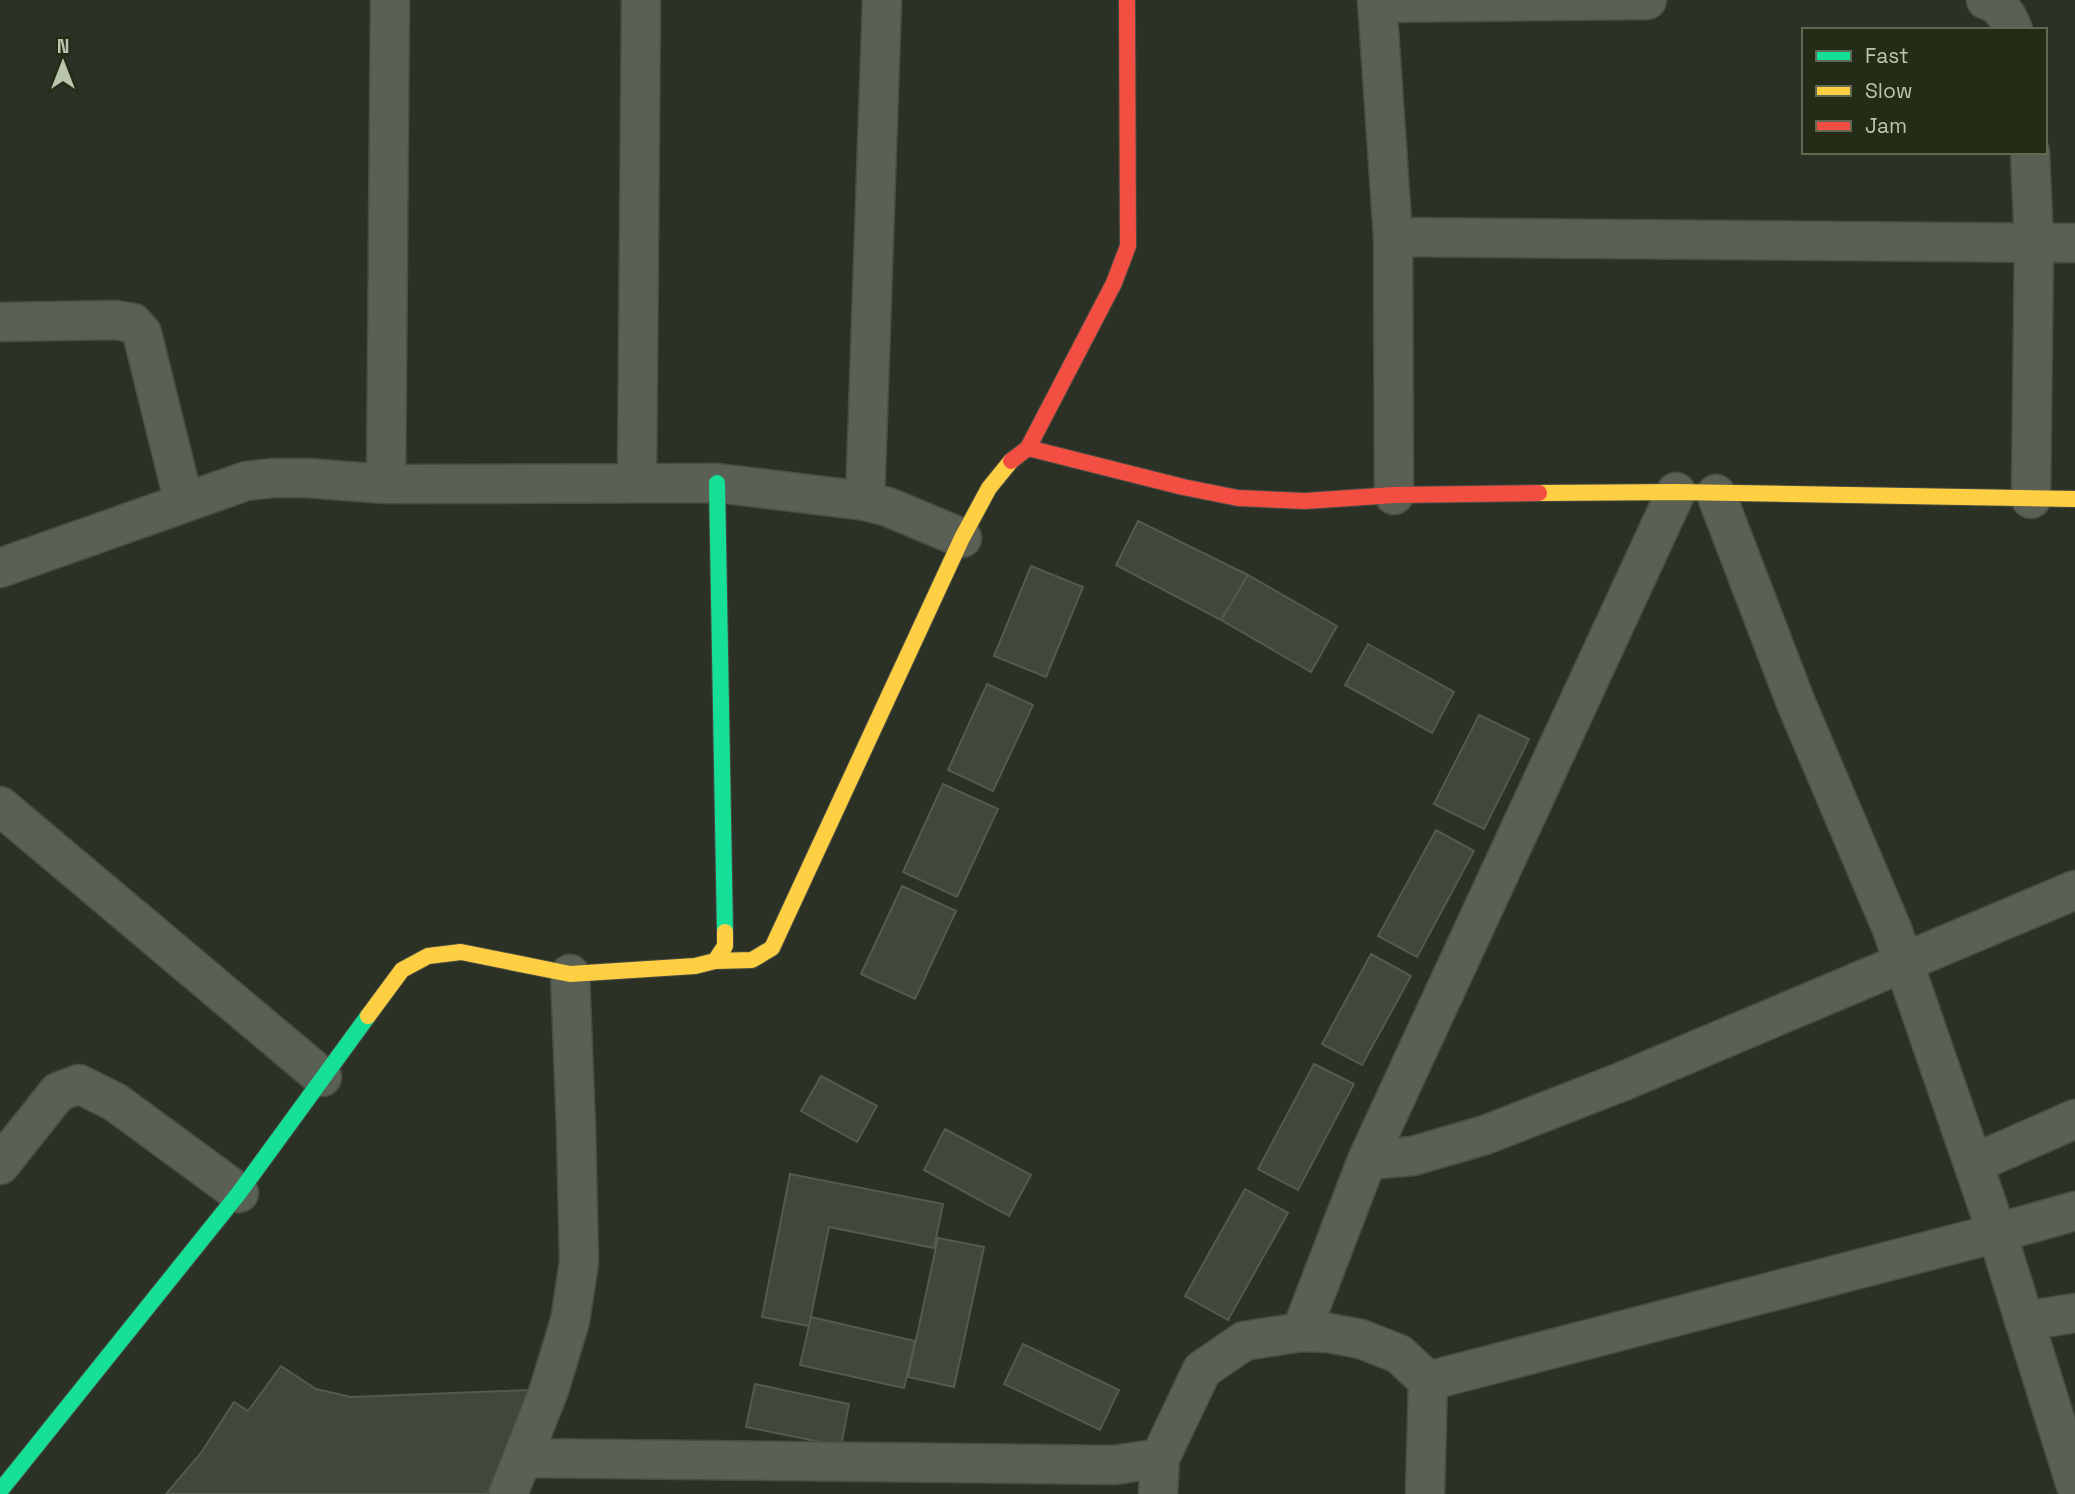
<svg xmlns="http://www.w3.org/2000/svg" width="2075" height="1494" font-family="'Space Grotesk',sans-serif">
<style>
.building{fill:#41473b;stroke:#545a4c;stroke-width:2}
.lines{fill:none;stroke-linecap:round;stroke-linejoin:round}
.street-casing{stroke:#484c42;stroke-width:41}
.fast-casing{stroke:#484c42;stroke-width:18}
.slow-casing{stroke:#484c42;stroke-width:18}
.jam-casing{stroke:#484c42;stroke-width:18}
.street{stroke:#5b6054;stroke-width:38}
.fast{stroke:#16e098;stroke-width:16}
.slow{stroke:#ffcf43;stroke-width:16}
.jam{stroke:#f24e42;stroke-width:16}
</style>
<rect width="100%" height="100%" fill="#2c3125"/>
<path class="building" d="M1138 521 1248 575 1221 620 1116 565Z
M1031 566 1083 587 1046 677 994 656Z
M1248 575 1337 626 1311 672 1221 620Z
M1368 644 1454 692 1432 733 1345 685Z
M987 684 1033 705 993 791 948 770Z
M1479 715 1529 739 1484 829 1434 804Z
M943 784 998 809 957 897 903 872Z
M1436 830 1474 851 1417 957 1378 936Z
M902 886 956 911 915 999 861 974Z
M1371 954 1411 976 1362 1065 1322 1044Z
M1314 1064 1354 1084 1298 1190 1258 1169Z
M821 1076 877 1106 857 1142 801 1111Z
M945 1129 1031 1175 1009 1216 924 1170Z
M790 1174 943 1204 934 1248 829 1227 809 1326 762 1317Z
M1245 1189 1288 1213 1228 1320 1185 1296Z
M938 1238 984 1247 954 1387 908 1377Z
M811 1317 915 1341 904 1388 800 1365Z
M1023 1344 1119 1390 1100 1430 1004 1384Z
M281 1366 316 1389 351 1397 530 1390 487 1494H166L201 1453 234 1402 248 1411Z
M755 1384 849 1404 841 1446 746 1427Z"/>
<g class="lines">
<defs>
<path id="street" d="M1377 0 1393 237 1394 495
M1986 0C2001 4 2008 16 2013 30
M1377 3 1647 0
M2030 152 2034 243 2031 499
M1393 237 2075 243
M0 322 115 320 133 323 142 333 184 503
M637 481 641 0
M386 484 390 0
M1716 494 1796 703 1892 929 1997 1233 2075 1483
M865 501 882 0
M0 568 246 481 273 478H307L386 484 717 483 865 501 888 507 962 538
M0 806 322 1077
M1367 1160 1413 1156 1485 1135 1621 1082 2075 890
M1973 1164 2075 1119
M0 1165 58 1092 79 1084 115 1102 239 1193
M2024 1321 2075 1313
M1301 1332 1367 1160 1676 492
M1428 1381 1997 1233 2075 1211
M523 1458 1115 1465 1160 1458
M508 1494 549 1390 570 1321 579 1262 576 1127 570 974
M1158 1494 1160 1458 1202 1370 1244 1341 1301 1332 1329 1333 1361 1339 1399 1354 1428 1381 1425 1494"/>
<path id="fast" d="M717 483 725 932
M0 1491 239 1193 368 1016"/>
<path id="slow" d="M1539 493 1676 492 2075 499
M715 961 752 960 772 948 962 538 989 488 1011 461
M368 1016 402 970 428 956 461 952 570 974 695 966 715 961 725 946V932"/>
<path id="jam" d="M1028 448 1183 487 1238 498 1305 501 1394 495 1539 493
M1011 461 1028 448 1114 283 1128 246 1127 0"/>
</defs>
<use href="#street" class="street-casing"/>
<use href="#fast" class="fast-casing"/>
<use href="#slow" class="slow-casing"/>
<use href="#jam" class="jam-casing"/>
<use href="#street" class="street"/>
<use href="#fast" class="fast"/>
<use href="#slow" class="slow"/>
<use href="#jam" class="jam"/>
</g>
<rect x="1802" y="28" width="245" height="126" fill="#242c18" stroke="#606954" stroke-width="2"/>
<rect x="1816" y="51" width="35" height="10" fill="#16e098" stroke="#606954" stroke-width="2"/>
<text x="1865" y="63" font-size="21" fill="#bac5ad">Fast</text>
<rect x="1816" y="86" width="35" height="10" fill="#ffcf43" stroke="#606954" stroke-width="2"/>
<text x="1865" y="98" font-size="21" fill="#bac5ad">Slow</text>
<rect x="1816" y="121" width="35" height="10" fill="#f24e42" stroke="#606954" stroke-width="2"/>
<text x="1865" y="133" font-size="21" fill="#bac5ad">Jam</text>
<g transform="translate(63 63)" stroke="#242c18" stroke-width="5" paint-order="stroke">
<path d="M0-5L12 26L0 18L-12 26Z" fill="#bac5ad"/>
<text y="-10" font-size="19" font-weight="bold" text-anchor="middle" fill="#bac5ad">N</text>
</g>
</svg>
